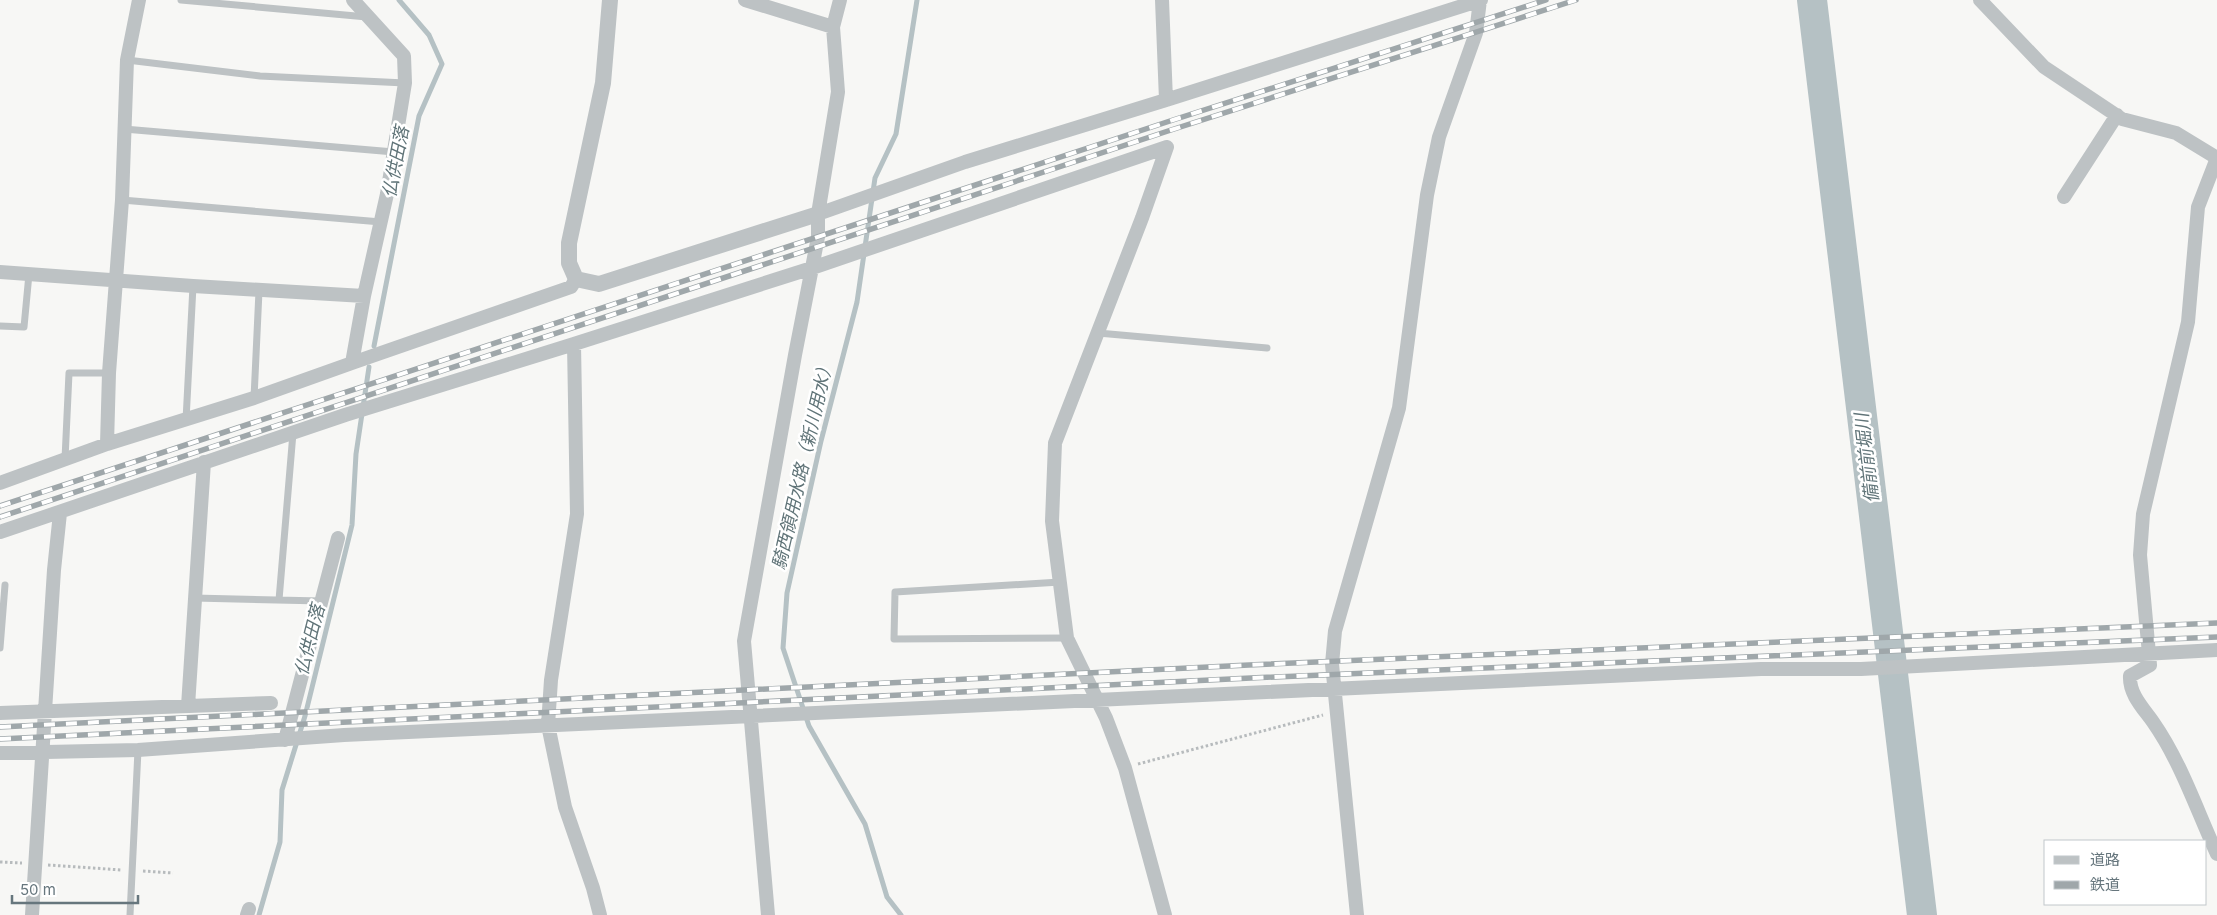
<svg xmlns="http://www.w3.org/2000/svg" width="2217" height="915" font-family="Inter,'Noto Sans JP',sans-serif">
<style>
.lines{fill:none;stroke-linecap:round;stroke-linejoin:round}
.stream{stroke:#b5c1c4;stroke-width:5}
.river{stroke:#b5c1c4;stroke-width:30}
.path{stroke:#b7bbbd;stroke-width:3;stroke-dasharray:2.5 2.5;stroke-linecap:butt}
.service{stroke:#bdc2c4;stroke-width:7}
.minor{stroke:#bdc2c4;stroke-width:14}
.tertiary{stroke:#bdc2c4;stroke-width:16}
.rail-casing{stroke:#9fa7aa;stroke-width:5.5}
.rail{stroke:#fff;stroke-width:4;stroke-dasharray:11;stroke-linecap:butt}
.labels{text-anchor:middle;stroke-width:5;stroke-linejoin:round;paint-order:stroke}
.water-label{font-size:18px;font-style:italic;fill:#607478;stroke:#fff}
</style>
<rect width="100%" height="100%" fill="#f7f7f5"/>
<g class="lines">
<path class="stream" d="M374 346 419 116 442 64 429 35 399 0
M259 915 280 842 282 790 305 716 352 525 356 454 369 367
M901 915 887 897 865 824 809 726 783 648 787 593 821 441 857 302 875 178 896 134 917 0"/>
<path class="river" d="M1812 0 1922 915"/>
<path class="path" d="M1138 764 1323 715
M0 862 22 863
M48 865 122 870
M143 871 173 873"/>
<path class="service" d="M181 0 367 17
M127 60 260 76 405 83
M124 129 394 152
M122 200 381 222
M0 326 24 327 29 274
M1098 333 1267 348
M254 398 259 291
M186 420 193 286
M65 459 69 373H109
M1060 582 895 592 894 639 1067 638
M194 598 322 601
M279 600 293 433
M0 648 5 585
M130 915 138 750"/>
<path class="minor" d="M745 0 833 27
M1162 0 1166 100
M1980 0 2044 67 2122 119 2176 133 2217 158
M2217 158 2198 207 2188 322 2143 514 2140 555 2150 665 2130 676C2129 694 2143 708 2153 722 2181 762 2197 811 2217 854
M2064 197 2117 115
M818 214 965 162 1166 100 1481 0
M0 272 193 286 364 296
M352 363 571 287 576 279
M107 444 109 373 122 200 127 60 139 0
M0 483 107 444 254 398 352 363 364 296 387 194 405 83 404 56 353 0
M0 532 345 415 574 344
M188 706 204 462
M0 713 271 703
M285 740 338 538
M0 753 138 750 344 735 1761 669H1861L2217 650
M32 915 54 570 60 513
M247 915 249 909
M600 915 593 888 565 807 548 725 551 680 577 514 574 344 812 268 1167 147
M768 915 744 641 795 355 818 237V214L838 92 833 27 840 0
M1165 915 1125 768 1106 718 1067 638 1052 521 1055 443 1142 218 1167 147
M1357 915 1332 664 1335 631 1399 408 1427 195 1439 137 1476 33 1480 0"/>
<path class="tertiary" d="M610 0 603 83 569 243V263L576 279 599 284 818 214"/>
<defs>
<path id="rail" d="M0 506 1173 120 1546 0
M0 517 1171 130 1576 0
M0 727 1249 665 2217 623
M0 739 1251 678 2217 637"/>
</defs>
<use href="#rail" class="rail-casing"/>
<use href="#rail" class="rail"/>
</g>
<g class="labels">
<g class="water-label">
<text transform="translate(396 162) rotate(-79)" y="6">仏供田落</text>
<text transform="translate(1867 458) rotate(-97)" y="6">備前前堀川</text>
<text transform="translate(803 464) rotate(-77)" y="6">騎西領用水路（新川用水）</text>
<text transform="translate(310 640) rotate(-76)" y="6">仏供田落</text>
</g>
</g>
<rect x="2044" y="840" width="162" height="65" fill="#ffffff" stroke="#c2c8cb"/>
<rect x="2054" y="856" width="25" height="8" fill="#bdc2c4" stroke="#c2c8cb"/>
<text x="2090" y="865" font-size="15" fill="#66767d">道路</text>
<rect x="2054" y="881" width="25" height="8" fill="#9fa7aa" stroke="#c2c8cb"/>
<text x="2090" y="890" font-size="15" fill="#66767d">鉄道</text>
<path d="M12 895v8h126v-8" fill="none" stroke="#66767d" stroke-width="2.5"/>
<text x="20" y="895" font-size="15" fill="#66767d" stroke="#ffffff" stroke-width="4" paint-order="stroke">50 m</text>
</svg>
